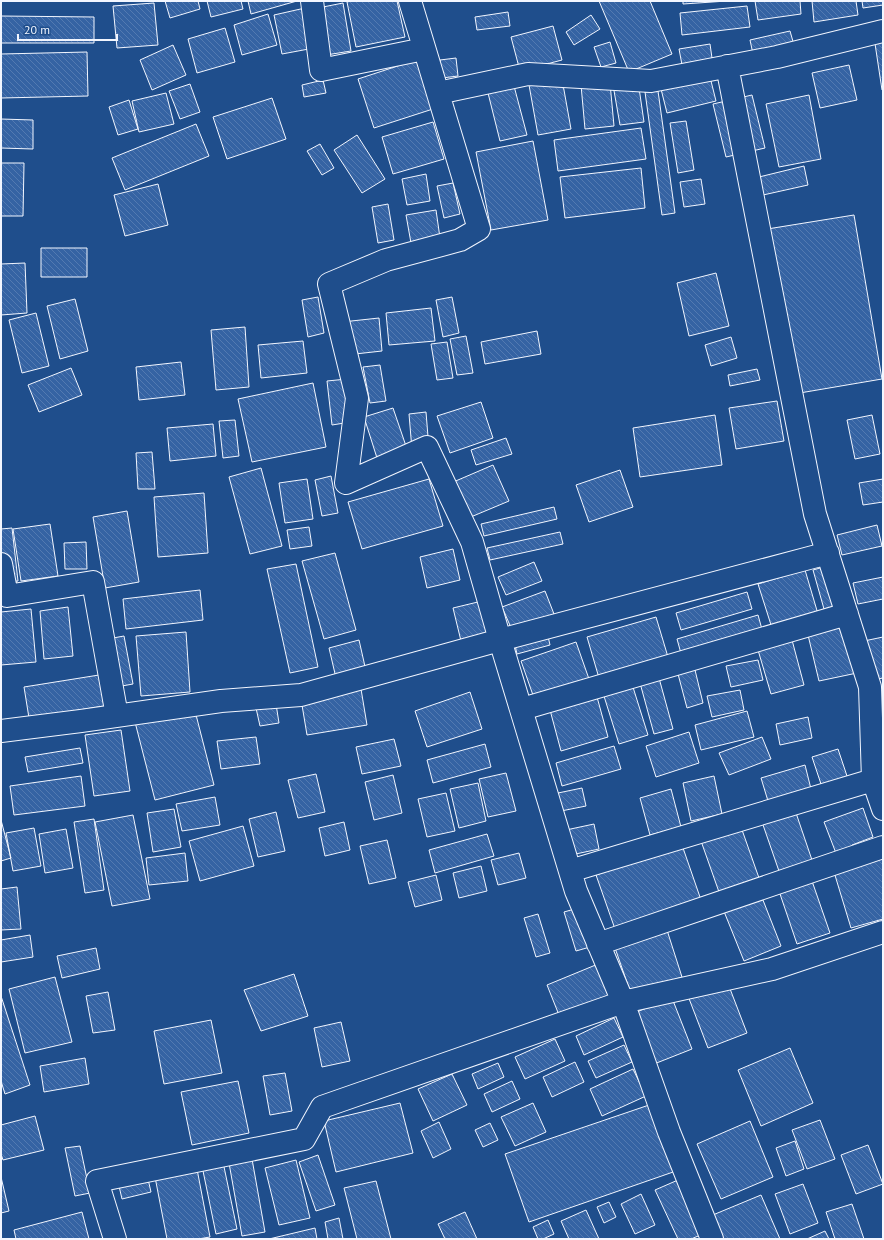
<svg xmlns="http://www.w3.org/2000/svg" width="884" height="1240" font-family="'PT Sans',sans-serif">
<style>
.building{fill:url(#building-back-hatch);stroke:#f2f6ff}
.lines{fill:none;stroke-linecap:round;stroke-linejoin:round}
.minor-casing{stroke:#f2f6ff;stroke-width:24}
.minor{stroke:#1f4e8c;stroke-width:22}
</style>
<defs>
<pattern id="building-back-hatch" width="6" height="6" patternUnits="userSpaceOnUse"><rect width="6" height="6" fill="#3563a3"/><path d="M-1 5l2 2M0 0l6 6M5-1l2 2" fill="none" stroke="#537ab1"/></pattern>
</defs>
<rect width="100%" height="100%" fill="#1f4e8c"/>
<path class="building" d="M165 1H198L200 9 170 18Z
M207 1H241L243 9 211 17Z
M248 1H297L251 14Z
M351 1H397L405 37 356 47 347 2Z
M599 1H650L672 54 629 72Z
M683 1H727L683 4Z
M755 1H800L801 14 758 20Z
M812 1H856L858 15 814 22Z
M862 1H883V5L863 8Z
M154 3 158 45 117 48 113 6Z
M343 3 351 51 326 55 318 8Z
M747 6 750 27 682 35 680 13Z
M305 8 314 48 282 54 274 15Z
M508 12 510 26 477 30 475 17Z
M268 14 277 45 242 55 234 25Z
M591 15 600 29 574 45 566 32Z
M1 16 94 17V43H1Z
M553 26 562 60 520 71 511 37Z
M225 28 235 62 197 73 188 39Z
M790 31 794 45 753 54 750 40Z
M883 35V89L882 90 874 37Z
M610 42 616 63 601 67 594 47Z
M710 44 713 65 683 70 679 49Z
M173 45 186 75 152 90 140 60Z
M87 52 88 96 1 98V54Z
M456 58 458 76 442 78 440 60Z
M419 59 436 108 374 128 358 79Z
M849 65 857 100 820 108 812 73Z
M710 77 716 101 667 113 661 89Z
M562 79 571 129 538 135 529 85Z
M323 80 326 93 304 97 302 85Z
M638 81 644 122 620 125 613 85Z
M610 83 614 126 585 129 581 85Z
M190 84 200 112 180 119 169 91Z
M514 86 527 135 500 141 488 93Z
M658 91 675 213 662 215 645 92Z
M166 93 174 124 139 132 132 101Z
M752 95 765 148 726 157 713 104Z
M809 95 821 159 779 167 766 104Z
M272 98 286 139 227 159 213 117Z
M129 100 138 129 118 135 109 107Z
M1 119 33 120V149L1 148Z
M686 121 694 170 678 173 670 123Z
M433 122 444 159 393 174 382 137Z
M196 124 209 156 125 190 112 158Z
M641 128 646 159 558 171 554 140Z
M357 135 385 179 362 193 334 150Z
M533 141 548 220 491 230 476 152Z
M320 144 334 168 322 175 307 151Z
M1 163H24L23 216H1Z
M804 166 808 185 763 195 759 177Z
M641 168 645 208 565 218 560 177Z
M426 174 430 201 407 205 402 179Z
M701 179 705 204 684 207 680 182Z
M453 183 460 214 444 218 437 186Z
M158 184 168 225 125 236 114 195Z
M388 204 394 240 378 243 372 207Z
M436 210 440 238 411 243 406 215Z
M854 215 882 379 782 396 755 231Z
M41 248H87V277H41Z
M25 263 27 313 1 315V264Z
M716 273 729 326 689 336 677 283Z
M318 297 324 333 308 337 302 300Z
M452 297 459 333 443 337 436 300Z
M75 299 88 351 60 359 47 306Z
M431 308 435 341 389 345 386 313Z
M36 313 49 366 22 373 9 320Z
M379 318 382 351 337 356 333 323Z
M245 327 249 387 216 390 211 330Z
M537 331 541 354 485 364 481 342Z
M466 336 473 373 457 375 450 339Z
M731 337 737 358 711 366 705 345Z
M303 341 307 373 261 378 258 345Z
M447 342 453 378 437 380 431 344Z
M181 362 185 395 139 400 136 367Z
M380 365 386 401 370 403 363 367Z
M71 368 82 395 39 412 28 385Z
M757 369 760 380 730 386 728 375Z
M357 378 363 420 332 425 327 381Z
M313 383 326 447 252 462 238 399Z
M777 401 784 441 736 449 729 408Z
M481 402 493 438 450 453 437 416Z
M393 408 407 449 377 458 364 417Z
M426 412 429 449 412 450 409 414Z
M715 415 722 465 640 477 633 428Z
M872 415 880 454 855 459 847 420Z
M235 420 239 456 223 458 219 421Z
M213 424 216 456 170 461 167 428Z
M506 438 512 454 476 465 471 450Z
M152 452 155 489H138L136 453Z
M493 465 509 501 466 519 451 483Z
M261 468 282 546 250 554 229 477Z
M620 470 633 507 589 522 576 485Z
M331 476 338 513 322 516 315 480Z
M307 479 313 519 285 523 279 483Z
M429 479 443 526 362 549 348 502Z
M883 479V502L863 505 859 483Z
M204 493 208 553 158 557 154 497Z
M554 507 557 519 484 536 481 524Z
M127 511 139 582 105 588 93 517Z
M50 524 58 576 21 581 13 529Z
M877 525 882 546 842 555 837 535Z
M309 527 312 546 290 549 287 530Z
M12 528 18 581 1 583V529Z
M560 532 563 544 490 560 487 548Z
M86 542 87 569H65L64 543Z
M453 549 460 580 427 588 420 557Z
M335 553 356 630 324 639 302 561Z
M534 562 542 581 506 595 498 577Z
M296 564 318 667 290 673 267 569Z
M827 566 839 605 824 609 813 570Z
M805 570 818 614 772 628 758 584Z
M883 577V599L858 604 853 583Z
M200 590 203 620 126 629 123 599Z
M545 591 554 614 512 630 502 607Z
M747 592 752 609 681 630 676 613Z
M482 601 489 633 461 641 453 608Z
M68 607 73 656 44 659 40 611Z
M31 609 36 662 1 665V612Z
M758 615 763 633 682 657 677 639Z
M656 617 668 657 599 678 587 637Z
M846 626 857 673 819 681 808 635Z
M186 632 190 692 141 696 136 636Z
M547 632 550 645 517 654 514 641Z
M124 636 133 684 105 689 97 641Z
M883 637V678L872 680 864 641Z
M359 640 366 671 336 678 329 648Z
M792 640 804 685 771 694 758 650Z
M576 642 589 679 534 698 521 661Z
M758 660 763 680 731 687 726 666Z
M695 670 703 703 687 708 678 674Z
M99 675 104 706 29 718 24 687Z
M659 678 673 729 654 734 640 683Z
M632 684 648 735 619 744 603 693Z
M361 689 367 725 307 735 301 699Z
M740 690 744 710 712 717 707 696Z
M470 692 482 729 427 747 415 711Z
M597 697 608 737 561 751 550 710Z
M276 704 279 723 260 726 256 708Z
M194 707 214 785 155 800 135 722Z
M747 711 754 737 701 750 695 725Z
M808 717 812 738 780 745 776 724Z
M121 730 130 791 94 796 85 735Z
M689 732 699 763 656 777 646 746Z
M256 737 260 764 221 769 217 741Z
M762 737 771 759 729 775 719 753Z
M394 739 401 766 362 774 356 747Z
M485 744 491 767 433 783 427 760Z
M614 746 621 769 562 786 556 763Z
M80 748 83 763 28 772 25 757Z
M838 749 849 782 823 790 812 757Z
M805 765 811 789 768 801 761 778Z
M506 773 516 811 488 817 479 779Z
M316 774 325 812 298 818 288 780Z
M393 775 402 813 374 820 365 782Z
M81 776 85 806 14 815 10 786Z
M714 776 722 814 691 821 683 783Z
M478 783 486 821 459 828 450 789Z
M582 788 586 806 561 811 558 793Z
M671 789 681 827 650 835 640 798Z
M446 793 455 831 427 837 418 799Z
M215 797 220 825 182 831 176 804Z
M863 808 873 837 852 845 856 855 839 861 824 822Z
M174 809 181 847 153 852 147 813Z
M795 810 813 863 780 874 762 822Z
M276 812 285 851 258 857 249 819Z
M133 815 150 899 112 906 95 822Z
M94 819 104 890 85 893 74 822Z
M1 820 11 858 1 861Z
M344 822 350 850 325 856 319 828Z
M594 824 599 849 571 855 566 830Z
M243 826 254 866 200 881 189 841Z
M741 827 759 878 719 892 701 841Z
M34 828 41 866 13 871 6 833Z
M66 829 73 868 45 873 39 834Z
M487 834 494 856 435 873 429 850Z
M387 840 396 878 369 884 360 846Z
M682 845 701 900 615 929 596 875Z
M185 853 188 881 149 885 146 858Z
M519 853 526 878 498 885 491 860Z
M883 857V919L851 928 834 872Z
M481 866 487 891 459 898 453 873Z
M436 875 442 900 415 907 408 882Z
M812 881 830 933 797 944 779 891Z
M17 887 21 929 1 930V889Z
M761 895 781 946 744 961 723 909Z
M578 908 590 947 576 951 564 912Z
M538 914 550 953 536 957 524 918Z
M666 927 682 977 631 994 614 945Z
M30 935 33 957 1 962V940Z
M96 948 100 969 62 978 57 956Z
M598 964 612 998 561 1020 547 985Z
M294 974 308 1016 261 1031 244 990Z
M55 977 72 1042 25 1053 9 989Z
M727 981 747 1033 708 1048 688 996Z
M108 992 115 1030 93 1033 86 996Z
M1 996 30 1085 5 1094 1 1081Z
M672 998 692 1049 654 1064 634 1013Z
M614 1018 623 1037 584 1055 576 1036Z
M211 1020 222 1073 164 1084 154 1031Z
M341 1022 350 1061 322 1067 314 1028Z
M555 1039 565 1061 525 1079 515 1057Z
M624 1045 632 1062 596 1078 588 1061Z
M790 1048 813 1103 761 1126 738 1070Z
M85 1058 89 1084 44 1092 40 1066Z
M575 1062 584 1082 552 1097 543 1077Z
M498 1063 504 1077 478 1089 472 1074Z
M633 1069 646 1096 602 1116 590 1089Z
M285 1073 292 1111 270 1115 263 1076Z
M452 1074 467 1105 433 1121 418 1089Z
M238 1081 249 1133 192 1145 181 1092Z
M512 1081 520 1099 492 1112 484 1094Z
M400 1103 413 1153 336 1172 324 1121Z
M533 1103 546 1132 515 1146 501 1117Z
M652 1104 676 1171 529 1222 505 1154Z
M35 1116 44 1150 3 1160 1 1154V1125Z
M820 1120 835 1159 807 1169 792 1130Z
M750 1121 773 1177 721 1199 697 1144Z
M439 1122 451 1149 433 1158 421 1131Z
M490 1123 498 1140 483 1147 475 1130Z
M795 1141 804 1169 786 1176 776 1148Z
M868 1145 883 1184 856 1194 841 1155Z
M80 1146 90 1193 75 1196 65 1148Z
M318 1155 335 1205 316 1211 299 1162Z
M252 1159 265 1232 242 1236 229 1163Z
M296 1160 310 1218 279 1225 265 1168Z
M223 1162 237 1229 216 1234 202 1166Z
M197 1169 210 1237 198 1239H167L155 1177Z
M1 1177 9 1211 1 1213Z
M148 1179 151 1192 122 1199 119 1186Z
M678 1180 703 1234 691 1239H678L655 1190Z
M376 1181 391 1239H357L344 1188Z
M803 1184 818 1223 790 1234 775 1194Z
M641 1194 655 1225 635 1234 621 1204Z
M761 1195 780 1239H718L708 1217Z
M609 1202 616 1217 604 1223 597 1207Z
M852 1204 864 1239H835L826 1212Z
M586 1210 599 1239H569L561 1221Z
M82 1212 89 1239H16L14 1230Z
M465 1212 477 1239H445L438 1224Z
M339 1218 343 1239H328L325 1222Z
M548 1220 554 1234 543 1239H538L533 1227Z
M315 1228 317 1239H269Z
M825 1231 829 1239H807Z"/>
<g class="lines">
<defs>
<path id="minor" d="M312 1 321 70 424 49
M410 1 479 229 460 240 386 260 329 284 357 398 346 483 427 447 472 542 500 640 828 553
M727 66 815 514 870 687 873 780 883 809
M438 93 528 74 651 81 777 57 883 31
M1 564 7 596 93 582 117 716
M522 709 847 614
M1 731 81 721 221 701 301 695 500 640 576 891 623 1002 669 1132 712 1239
M570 871 873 780
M598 944 883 847
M115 1239 97 1181 304 1139 322 1107 623 1002 772 969 883 932"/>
</defs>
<use href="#minor" class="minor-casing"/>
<use href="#minor" class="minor"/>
</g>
<rect width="884" height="1240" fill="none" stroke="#f2f6ff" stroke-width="4"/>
<path d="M18 34v6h99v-6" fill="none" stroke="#f2f6ff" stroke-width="2"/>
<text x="24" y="34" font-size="12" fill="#f2f6ff" stroke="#1f4e8c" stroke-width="3" paint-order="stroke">20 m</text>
</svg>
